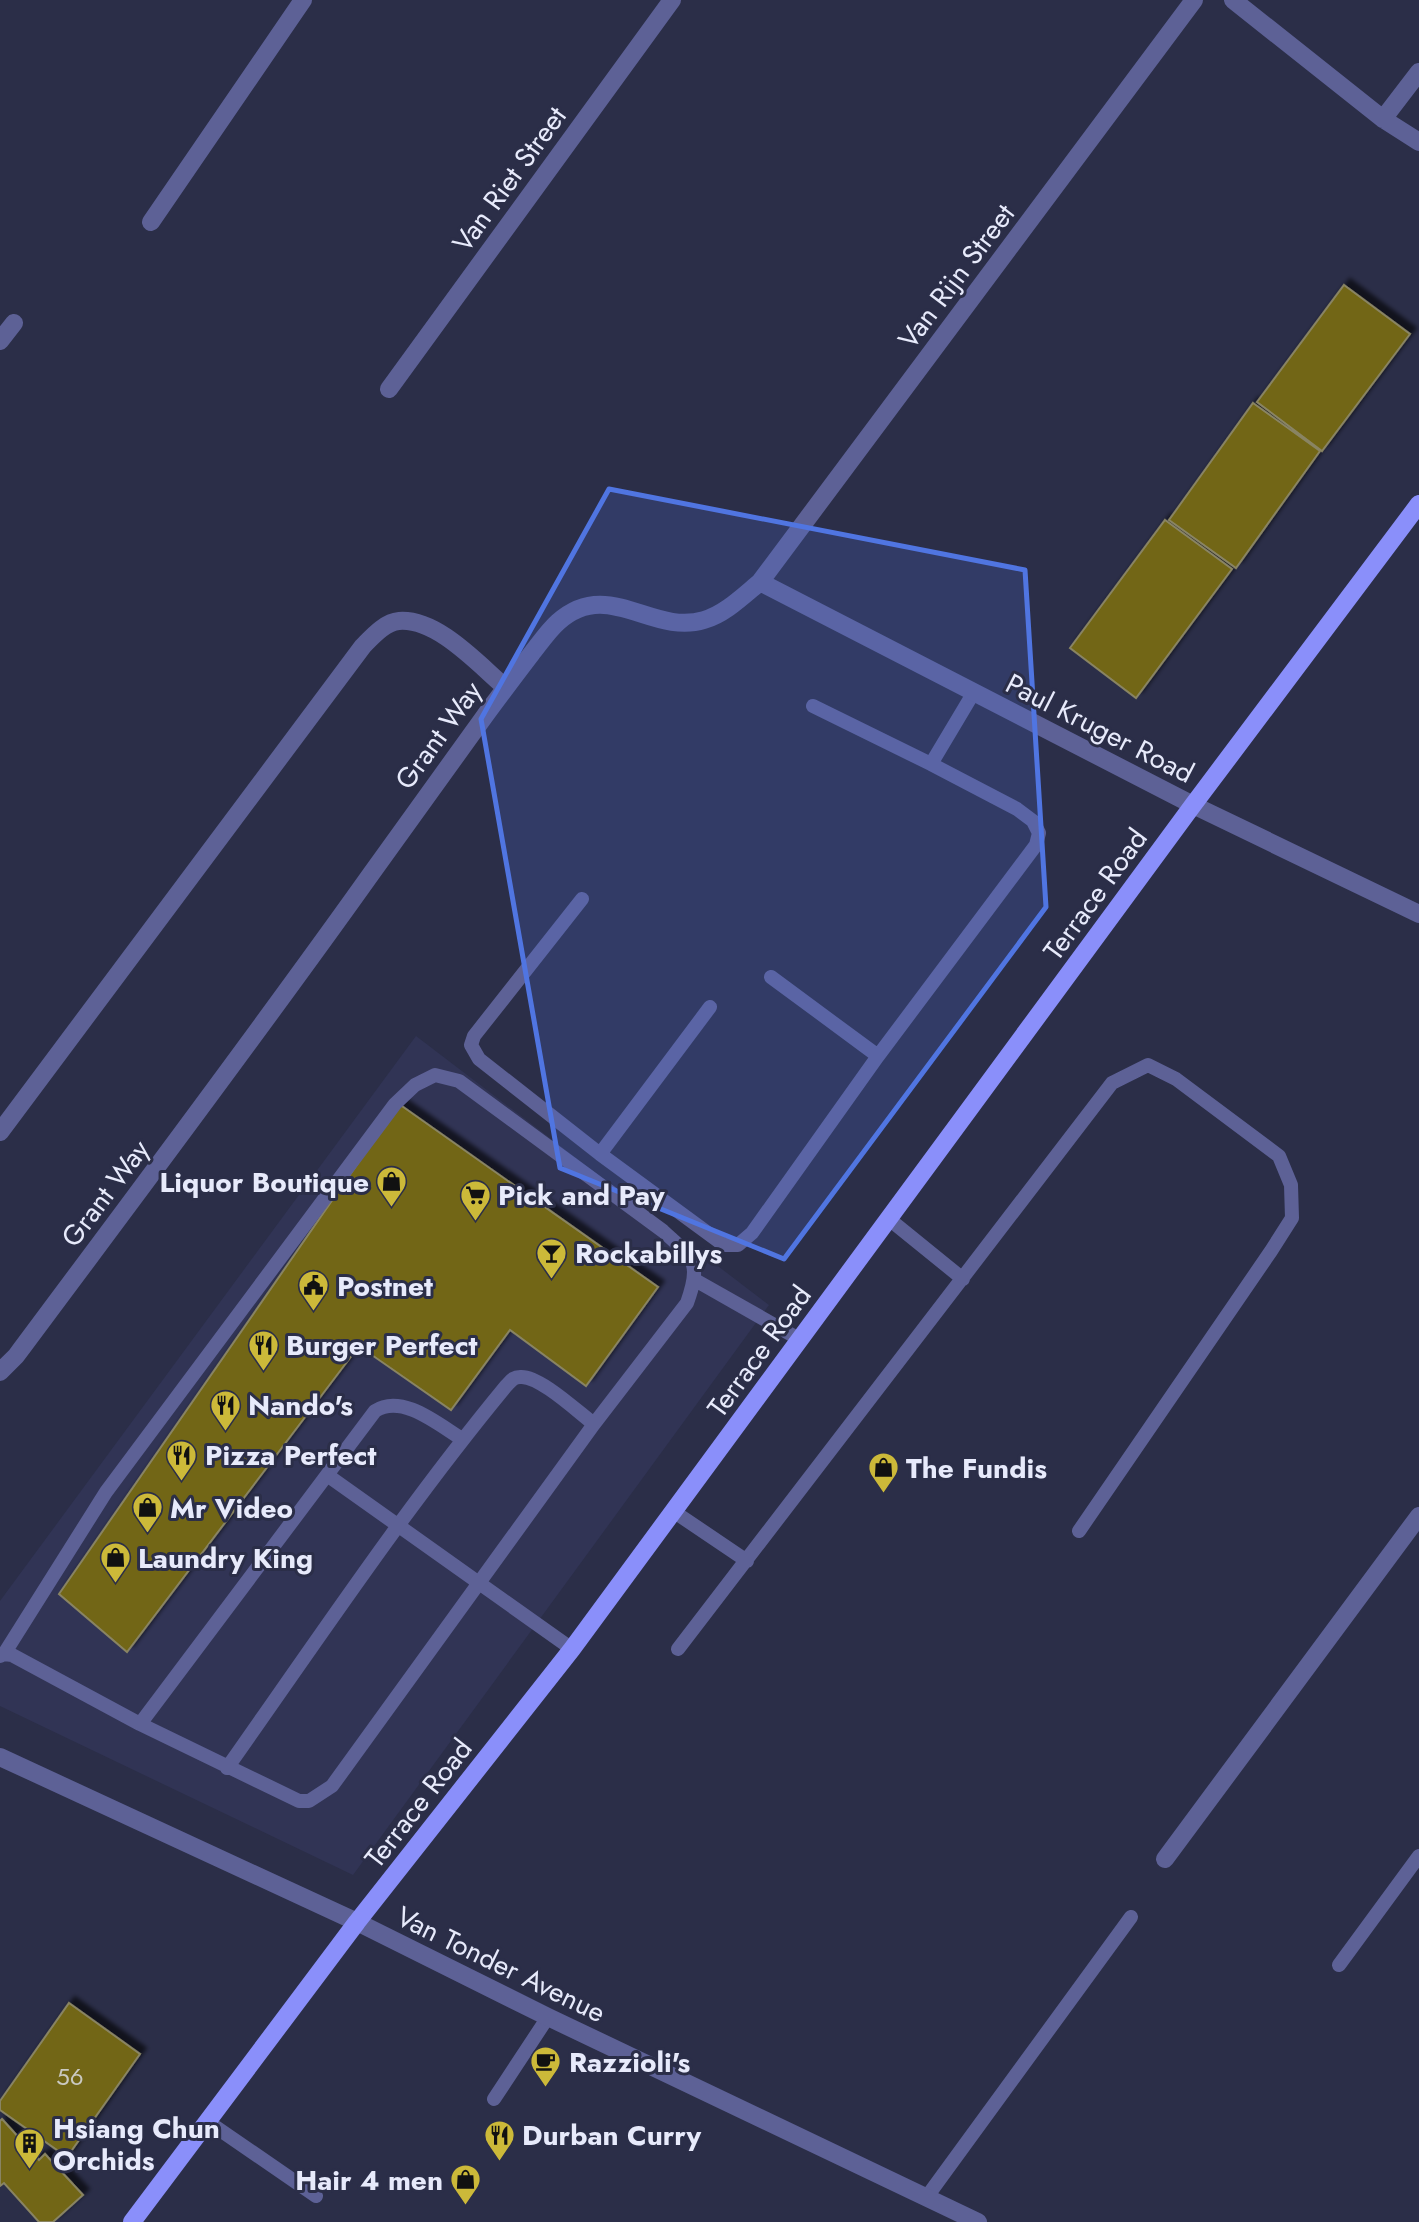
<svg xmlns="http://www.w3.org/2000/svg" width="1419" height="2222" font-family="Jost,sans-serif">
<style>
.built{fill:#313455}
.building{fill:#726612;stroke:#898463;stroke-width:2;filter:url(#shadow)}
.lines{fill:none;stroke-linecap:round;stroke-linejoin:round}
.lane{stroke:#5d6196;stroke-width:14}
.street{stroke:#5d6196;stroke-width:18}
.primary{stroke:#8a8ffa;stroke-width:18}
.marked{fill:#5075e1;fill-opacity:0.2;stroke:#5075e1;stroke-width:5;stroke-linejoin:round}
.labels{text-anchor:middle;stroke-width:6;stroke-linejoin:round;paint-order:stroke}
.number-label{font-size:24px;fill:#cac9c1}
.street-label{font-size:28px;fill:#e7eafb;stroke:#2b2e48}
.poi-label{font-size:28px;font-weight:bold;fill:#e7eafb;stroke:#2b2e48;text-anchor:start}
</style>
<defs>
<filter id="shadow"><feDropShadow dx="6" dy="-6" stdDeviation="2" flood-color="#0009"/></filter>
</defs>
<rect width="100%" height="100%" fill="#2b2e48"/>
<path class="built" d="M416 1036 769 1305 353 1875 0 1706V1601Z"/>
<path class="building" d="M1344 285 1410 334 1322 451 1257 402Z
M1253 403 1320 451 1236 568 1169 520Z
M1165 520 1232 569 1136 698 1070 648Z
M399 1104 658 1287 586 1386 510 1330 451 1410 359 1346 127 1652 59 1594Z
M69 2003 140 2054 67 2157 0 2110V2101Z
M2 2119 39 2160 45 2154 83 2195 53 2222H39L4 2183 0 2186V2121Z"/>
<g class="lines">
<path class="lane" d="M813 706 931 764
M582 899 474 1036 471 1045 479 1059 600 1154 724 1245H738L752 1233 878 1056 1036 845 1039 833 1033 821 1017 809 931 764 974 692
M771 977 878 1056
M600 1154 710 1007
M889 1219 963 1279
M695 1280 799 1339
M327 1475 572 1649
M673 1511 747 1561
M678 1649 1112 1083 1148 1065 1176 1079 1279 1156 1291 1185 1292 1218 1271 1251 1079 1531
M0 1656 4 1654 12 1655 140 1724 299 1801H309L332 1786 594 1424 687 1303C702 1261 693 1259 663 1231L459 1081 435 1075 415 1085 395 1104 106 1492 4 1654
M140 1724 375 1411C402 1393 439 1425 462 1439
M227 1768C318 1639 406 1507 506 1386 511 1381 513 1377 520 1377 539 1375 578 1412 594 1424
M1339 1965 1419 1856
M494 2099 548 2017
M207 2121 316 2196
M926 2198 1131 1917"/>
<path class="street" d="M1233 0 1383 119 1419 142
M1383 119 1419 72
M151 222 303 0
M0 341 14 323
M389 389 672 0
M760 582 1193 805 1419 914
M0 1132 363 646C372 637 385 622 399 621 437 618 478 664 505 687
M0 1372 16 1356C135 1196 255 1037 371 874 409 822 446 769 484 717 500 695 516 674 532 653 540 643 548 631 558 622 608 577 652 636 704 620 725 614 743 596 760 582L1194 0
M0 1757 357 1922 548 2017 978 2222
M1165 1859 1419 1516"/>
<path class="primary" d="M132 2222 357 1922 572 1649 1193 805 1419 504"/>
</g>
<path class="marked" d="M609 489 1025 570 1046 907 784 1259 560 1168 481 719Z"/>
<defs>
<symbol id="shop-pin" viewBox="-11 -11 22 30"><path d="M0 17L-7.5 6A9.5 9.5 0 1 1 7.5 6Z" fill="#ccb939" stroke="#2b2e48"/><path d="M-5-2.5h2.3a2.7 3.5 0 0 1 5.4 0H5L5.5 6h-11ZM-1.5-2.5h3a1.5 2.3 0 0 0-3 0Z" fill="#111"/></symbol>
<symbol id="supermarket-pin" viewBox="-11 -11 22 30"><path d="M0 17L-7.5 6A9.5 9.5 0 1 1 7.5 6Z" fill="#ccb939" stroke="#2b2e48"/><path d="M-6-5.5h2.5l.6 2H6L4.5 2H-2.5L-4.4-4H-6ZM-1.5 3.2a1.3 1.3 0 1 0 .1 0ZM3 3.2a1.3 1.3 0 1 0 .1 0Z" fill="#111"/></symbol>
<symbol id="bar-pin" viewBox="-11 -11 22 30"><path d="M0 17L-7.5 6A9.5 9.5 0 1 1 7.5 6Z" fill="#ccb939" stroke="#2b2e48"/><path d="M-6-5H6L.8 .8V4.5H3.5V6h-7V4.5H-.8V.8Z" fill="#111"/></symbol>
<symbol id="civic-pin" viewBox="-11 -11 22 30"><path d="M0 17L-7.5 6A9.5 9.5 0 1 1 7.5 6Z" fill="#ccb939" stroke="#2b2e48"/><path d="M-.6-6.5H3V-4.5H.6V-3L4-1V1h2V6H-6V1h2V-1L-.6-3ZM-1.2 2.5V6h2.4V2.5Z" fill="#111"/></symbol>
<symbol id="restaurant-pin" viewBox="-11 -11 22 30"><path d="M0 17L-7.5 6A9.5 9.5 0 1 1 7.5 6Z" fill="#ccb939" stroke="#2b2e48"/><path d="M-5-6h1v4h1v-4h1v4h1v-4h1v5L-1.5 .5V6h-2V.5L-5-1ZM5-6V6H3V1.5H1.5Q1.5-4 5-6Z" fill="#111"/></symbol>
<symbol id="cafe-pin" viewBox="-11 -11 22 30"><path d="M0 17L-7.5 6A9.5 9.5 0 1 1 7.5 6Z" fill="#ccb939" stroke="#2b2e48"/><path d="M-5.5-4.5H6V0H3Q3 3.5 0 3.5H-2.5Q-5.5 3.5-5.5 0ZM3-3.2v2h1.7v-2ZM-6 4.5H4V6H-6Z" fill="#111"/></symbol>
<symbol id="building-pin" viewBox="-11 -11 22 30"><path d="M0 17L-7.5 6A9.5 9.5 0 1 1 7.5 6Z" fill="#ccb939" stroke="#2b2e48"/><path d="M-4-6H4V6H1V3H-1V6H-4ZM-2.5-4.3h1.7v1.8h-1.7ZM.8-4.3h1.7v1.8H.8ZM-2.5-1h1.7V.8h-1.7ZM.8-1h1.7V.8H.8Z" fill="#111"/></symbol>
</defs>
<g fill-rule="evenodd">
<use href="#shop-pin" x="374" y="1164" width="35" height="47"/>
<use href="#supermarket-pin" x="458" y="1178" width="35" height="47"/>
<use href="#bar-pin" x="534" y="1236" width="35" height="47"/>
<use href="#civic-pin" x="296" y="1268" width="35" height="47"/>
<use href="#restaurant-pin" x="246" y="1328" width="35" height="47"/>
<use href="#restaurant-pin" x="208" y="1388" width="35" height="47"/>
<use href="#restaurant-pin" x="164" y="1438" width="35" height="47"/>
<use href="#shop-pin" x="866" y="1450" width="35" height="47"/>
<use href="#shop-pin" x="130" y="1490" width="35" height="47"/>
<use href="#shop-pin" x="98" y="1540" width="35" height="47"/>
<use href="#cafe-pin" x="528" y="2044" width="35" height="47"/>
<use href="#restaurant-pin" x="482" y="2118" width="35" height="47"/>
<use href="#building-pin" x="12" y="2126" width="35" height="47"/>
<use href="#shop-pin" x="448" y="2162" width="35" height="47"/>
</g>
<g class="labels">
<g class="number-label">
<text x="70" y="2085">56</text>
</g>
<g class="street-label">
<text transform="translate(509 179) rotate(-54)" y="10">Van Riet Street</text>
<text transform="translate(956 276) rotate(-53)" y="10">Van Rijn Street</text>
<text transform="translate(1100 728) rotate(27)" y="10">Paul Kruger Road</text>
<text transform="translate(438 735) rotate(-54)" y="10">Grant Way</text>
<text transform="translate(1095 894) rotate(-54)" y="10">Terrace Road</text>
<text transform="translate(105 1193) rotate(-53)" y="10">Grant Way</text>
<text transform="translate(759 1351) rotate(-54)" y="10">Terrace Road</text>
<text transform="translate(418 1803) rotate(-52)" y="10">Terrace Road</text>
<text transform="translate(501 1964) rotate(26)" y="10">Van Tonder Avenue</text>
</g>
<g class="poi-label">
<text x="369" y="1192" text-anchor="end">Liquor Boutique</text>
<text x="498" y="1205">Pick and Pay</text>
<text x="575" y="1263">Rockabillys</text>
<text x="337" y="1296">Postnet</text>
<text x="286" y="1355">Burger Perfect</text>
<text x="248" y="1415">Nando's</text>
<text x="205" y="1465">Pizza Perfect</text>
<text x="906" y="1478">The Fundis</text>
<text x="170" y="1518">Mr Video</text>
<text x="138" y="1568">Laundry King</text>
<text x="569" y="2072">Razzioli's</text>
<text x="53" y="2138">Hsiang Chun<tspan x="53" dy="32">Orchids</tspan></text>
<text x="522" y="2145">Durban Curry</text>
<text x="443" y="2190" text-anchor="end">Hair 4 men</text>
</g>
</g>
</svg>
